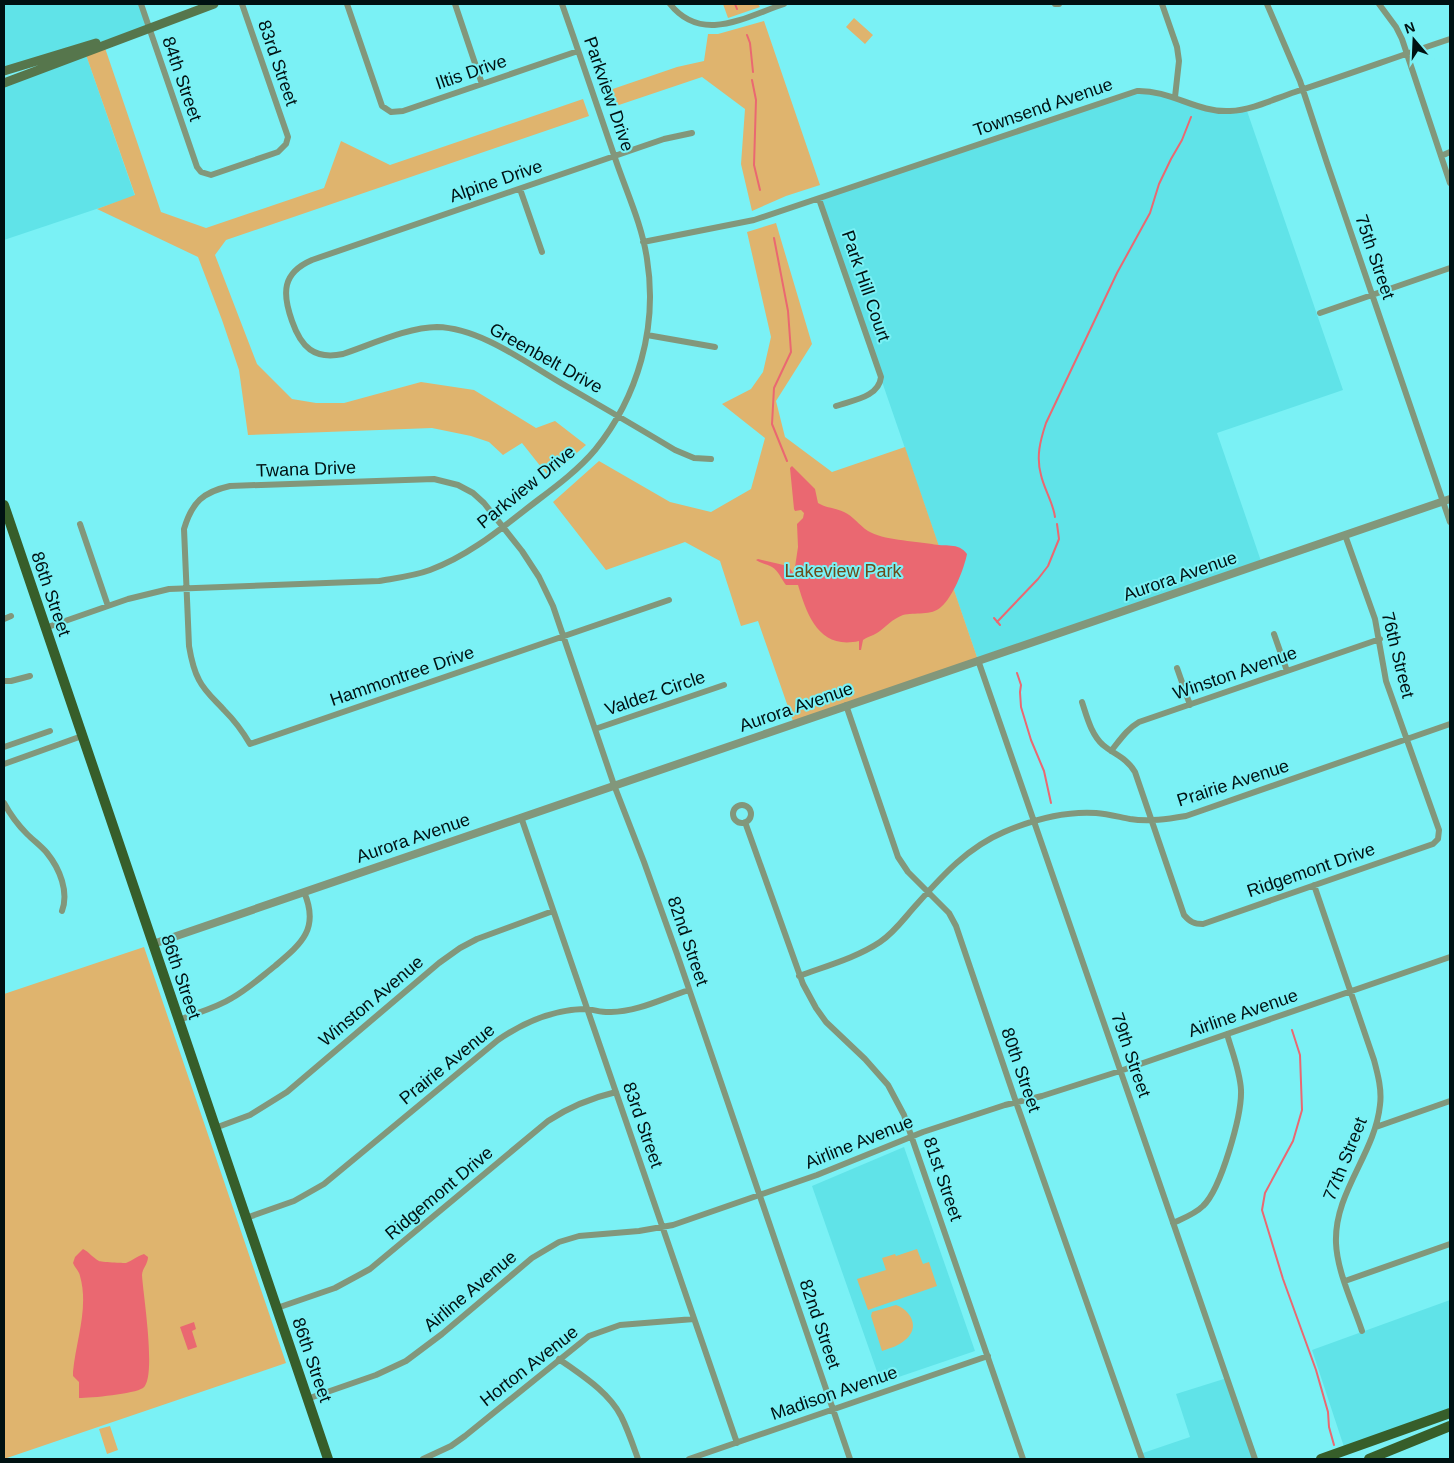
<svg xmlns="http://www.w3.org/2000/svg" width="1454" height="1463" font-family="Arial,sans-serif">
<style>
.built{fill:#60e3e8}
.green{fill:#dfb46e}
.water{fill:#ea6871}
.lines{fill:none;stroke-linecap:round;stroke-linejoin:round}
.stream{stroke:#ea6871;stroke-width:2}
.minor{stroke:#82977b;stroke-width:6}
.tertiary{stroke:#82977b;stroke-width:8}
.secondary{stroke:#56764c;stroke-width:9}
.primary{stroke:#375e2a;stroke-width:10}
.labels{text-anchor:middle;stroke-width:4;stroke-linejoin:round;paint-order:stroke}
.street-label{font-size:18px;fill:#001112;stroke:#7af1f5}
.park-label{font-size:18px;fill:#6a4d1b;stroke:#7af1f5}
</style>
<rect width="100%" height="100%" fill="#7af1f5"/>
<path class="built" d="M4 4H141L149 27 4 71Z
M85 52 135 196 4 240V83Z
M1148 91 1211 110 1246 108 1343 390 1217 433 1262 564 978 660 819 199 1109 100Z
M904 1147 975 1351 881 1383 812 1186Z
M1450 1300V1413L1345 1450 1312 1350Z
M1227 1378 1255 1459H1142L1140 1454 1190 1437 1176 1394Z"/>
<path class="green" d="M723 4H758L760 7 728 18Z
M854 18 873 35 865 44 846 27Z
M764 21 820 185 786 196 752 211 741 164 745 109 702 77 610 108 604 92 677 67 704 61 708 34H718Z
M104 45 161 212 206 228 324 188 341 141 390 165 583 99 589 116 226 240 215 255 257 364 292 399 316 403H344L421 382 474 390 536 428 555 421 586 445 549 477 522 443 503 455 489 442 471 436 432 428 248 435 239 370 222 320 198 257 97 209 135 195 85 52Z
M776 223 812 344 776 401 785 437 832 472 905 447 978 660 794 724 758 621 741 626 720 561 685 542 606 570 553 502 599 461 670 502 711 512 751 489 765 438 722 404 751 389 763 372 771 337 747 232Z
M144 947 286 1363 4 1459V994Z
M917 1249 923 1264 929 1262 937 1286 868 1310 857 1279 886 1270 882 1258 895 1254 896 1256Z
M896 1305C912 1311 920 1328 905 1340 899 1346 890 1348 882 1351L871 1316 872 1312Z
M110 1426 118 1450 107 1454 99 1429Z"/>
<path class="water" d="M792 466 815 489 818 503C826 508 836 508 844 512 853 516 859 525 868 531 883 540 913 541 932 544 944 547 959 542 967 554 964 569 953 597 941 607 932 616 914 612 903 615 892 619 886 627 877 633 872 636 867 637 863 640L861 650H859V641C819 650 807 615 798 585H786C782 580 778 570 772 567 767 564 762 564 756 560L758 559 788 566 794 574 798 547 797 524 803 518 804 513 801 510 795 511 794 509 790 468Z
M83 1249C89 1252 92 1257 99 1261 100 1262 124 1263 126 1263 132 1261 137 1256 144 1254L148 1257C148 1264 142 1269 142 1275 143 1294 157 1378 143 1388 134 1394 91 1398 79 1398V1382L73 1376V1372C76 1340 89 1308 80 1276 79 1271 75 1268 73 1263L75 1257Z
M194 1322 196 1329 192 1331 197 1347 188 1350 180 1327Z"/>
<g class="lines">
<path class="stream" d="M735 4 737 9
M747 35 750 43 753 72
M752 80 756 100 754 165 760 190
M774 238 788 311 791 352 774 388 772 424 787 461
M1055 517C1053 502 1044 489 1041 475 1036 457 1040 441 1046 423L1117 273 1150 213 1159 184 1171 159 1182 140 1191 117
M994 618 1000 625
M997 622 1038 579 1048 566 1059 539 1057 524
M1017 673 1021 685 1020 692 1021 707 1031 740 1044 771 1051 803
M1292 1030 1300 1055 1302 1110 1293 1141 1265 1193 1262 1210 1283 1279 1316 1370 1328 1412 1329 1427 1334 1445"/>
<path class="minor" d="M141 4 197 167 201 172 211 175 278 152 286 144 288 137 242 4
M347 4 382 106 391 112 403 111 578 51
M455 4 482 84
M670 4C702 44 745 17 784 4
M1055 4H1059
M1162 4 1177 47 1179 61 1175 97
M1267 4 1300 81 1327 163 1450 522
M1379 4 1396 27 1402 39 1450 183
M692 133 664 139 312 260C282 273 282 293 292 321 301 347 314 360 343 354 370 345 409 327 437 327 480 328 525 362 561 383 599 405 637 427 675 450L694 458 711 459
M1441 156 1450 152
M520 189 542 252
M819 199 881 377C879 397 853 400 836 406
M643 242 754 220 1137 91C1171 90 1197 113 1230 111 1252 110 1274 99 1295 92 1347 75 1399 56 1450 39
M1320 313 1450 268
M647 335 715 347
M80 524 108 606
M669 600 250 744C243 732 234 720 224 710 215 700 205 692 199 680 193 669 191 658 189 646L184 529C192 502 203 492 230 486L434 479 458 485 473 493 484 503 522 551 539 577 553 606 614 785 644 862 677 954 850 1459
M4 619 11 616
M45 628 128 599 169 589 379 581C396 578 414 576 430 570 471 555 504 526 538 500 558 485 579 469 595 450 638 397 658 327 647 259 642 224 626 191 615 158 597 106 580 55 562 4
M1274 634 1287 671
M978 660 1255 1459
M1177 668 1190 705
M4 681H11L30 676
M1082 702C1087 717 1091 734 1103 745 1115 755 1126 757 1135 772L1184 915C1190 922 1194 924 1203 924L1433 844 1438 839 1439 830 1386 681 1375 619 1345 535
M846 705 898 857 908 872 949 913 956 926 1016 1102 1142 1459
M595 729 724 685
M4 747 50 731
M1111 751C1120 740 1127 729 1139 722L1380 639
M4 764 82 736
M4 803C10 814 18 825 27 834 34 841 41 846 47 853 60 869 69 892 62 911
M733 814a9 9 0 1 1 18 0a9 9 0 1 1-18 0Z
M521 817 737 1443
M745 822 803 984 816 1008 826 1022 865 1059 888 1085 904 1115 1023 1459
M1314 885 1374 1060C1378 1075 1382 1090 1380 1105 1375 1154 1334 1192 1336 1243 1337 1271 1353 1304 1362 1331
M799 976C826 966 856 958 880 942 895 932 905 917 917 904 942 876 968 847 1004 832 1032 820 1065 811 1096 813 1108 814 1119 817 1130 819 1149 822 1168 819 1186 816L1450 724
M179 1020C196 1013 216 1008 232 998 248 989 261 977 275 966 301 944 320 929 304 892
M1376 1127 1450 1101
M215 1128 250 1115 287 1092 439 963 460 948 477 939 553 911
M246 1218 294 1201 324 1184 498 1040C524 1022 552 1010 584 1009 593 1009 602 1013 611 1012 637 1012 664 998 689 990
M1173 1223C1184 1218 1195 1214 1203 1206 1221 1189 1242 1115 1241 1090 1240 1071 1232 1052 1227 1034
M1345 1281 1450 1244
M277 1308 335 1288 370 1269 548 1121C569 1107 591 1098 616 1092
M559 1359C581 1375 608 1391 621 1416 628 1430 633 1445 638 1459
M307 1399 376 1375 406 1361 442 1334 532 1258 559 1242 579 1236 639 1231 673 1225 817 1175 923 1132 1005 1105 1042 1096 1120 1071 1450 957
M423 1459 451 1446 465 1436 589 1336 620 1325 694 1319
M689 1459 988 1356"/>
<path class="tertiary" d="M153 944 1450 499"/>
<path class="secondary" d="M4 71 96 43
M4 83 214 4"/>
<path class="primary" d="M4 505 328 1459
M1321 1459 1450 1413
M1369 1459 1450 1426"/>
</g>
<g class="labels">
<g class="street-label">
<text transform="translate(278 63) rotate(71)" y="6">83rd Street</text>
<text transform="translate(471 72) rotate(-19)" y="6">Iltis Drive</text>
<text transform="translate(182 79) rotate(71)" y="6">84th Street</text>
<text transform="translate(609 94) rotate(71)" y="6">Parkview Drive</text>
<text transform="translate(1043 107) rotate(-19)" y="6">Townsend Avenue</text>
<text transform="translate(496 181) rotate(-19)" y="6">Alpine Drive</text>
<text transform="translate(1375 257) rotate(71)" y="6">75th Street</text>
<text transform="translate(866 286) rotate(71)" y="6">Park Hill Court</text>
<text transform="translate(546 358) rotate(29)" y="6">Greenbelt Drive</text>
<text transform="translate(306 469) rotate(-2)" y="6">Twana Drive</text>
<text transform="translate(526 487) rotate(-39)" y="6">Parkview Drive</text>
<text transform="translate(1180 576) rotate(-19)" y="6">Aurora Avenue</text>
<text transform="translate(51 594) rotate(71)" y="6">86th Street</text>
<text transform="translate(1398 655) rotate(76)" y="6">76th Street</text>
<text transform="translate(1235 673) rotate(-19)" y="6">Winston Avenue</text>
<text transform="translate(402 676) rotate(-19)" y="6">Hammontree Drive</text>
<text transform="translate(655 693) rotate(-19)" y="6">Valdez Circle</text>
<text transform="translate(796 707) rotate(-19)" y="6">Aurora Avenue</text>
<text transform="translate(1233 783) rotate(-18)" y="6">Prairie Avenue</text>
<text transform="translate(413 838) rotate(-19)" y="6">Aurora Avenue</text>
<text transform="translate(1311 870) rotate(-19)" y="6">Ridgemont Drive</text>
<text transform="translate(688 941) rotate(71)" y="6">82nd Street</text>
<text transform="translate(181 977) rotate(71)" y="6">86th Street</text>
<text transform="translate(371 1001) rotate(-40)" y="6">Winston Avenue</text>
<text transform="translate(1243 1013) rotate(-19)" y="6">Airline Avenue</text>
<text transform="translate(1131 1055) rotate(71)" y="6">79th Street</text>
<text transform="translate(447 1064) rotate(-39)" y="6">Prairie Avenue</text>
<text transform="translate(1021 1070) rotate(71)" y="6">80th Street</text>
<text transform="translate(643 1125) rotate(71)" y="6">83rd Street</text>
<text transform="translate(859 1142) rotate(-22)" y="6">Airline Avenue</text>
<text transform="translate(1345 1159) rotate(-68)" y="6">77th Street</text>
<text transform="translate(943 1179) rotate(71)" y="6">81st Street</text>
<text transform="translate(439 1193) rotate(-40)" y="6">Ridgemont Drive</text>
<text transform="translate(470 1291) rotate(-40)" y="6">Airline Avenue</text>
<text transform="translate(820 1324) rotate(71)" y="6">82nd Street</text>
<text transform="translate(312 1360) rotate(71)" y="6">86th Street</text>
<text transform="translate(529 1366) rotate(-38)" y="6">Horton Avenue</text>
<text transform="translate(834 1393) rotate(-19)" y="6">Madison Avenue</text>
</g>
<g class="park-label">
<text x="843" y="577">Lakeview Park</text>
</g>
</g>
<rect width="1454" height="1463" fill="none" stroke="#001112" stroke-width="10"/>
<g transform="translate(1414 40) rotate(341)" stroke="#7af1f5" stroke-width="4" paint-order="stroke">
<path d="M0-4L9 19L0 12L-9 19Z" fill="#001112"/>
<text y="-8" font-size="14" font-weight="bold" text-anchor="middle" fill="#001112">N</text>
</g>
</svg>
